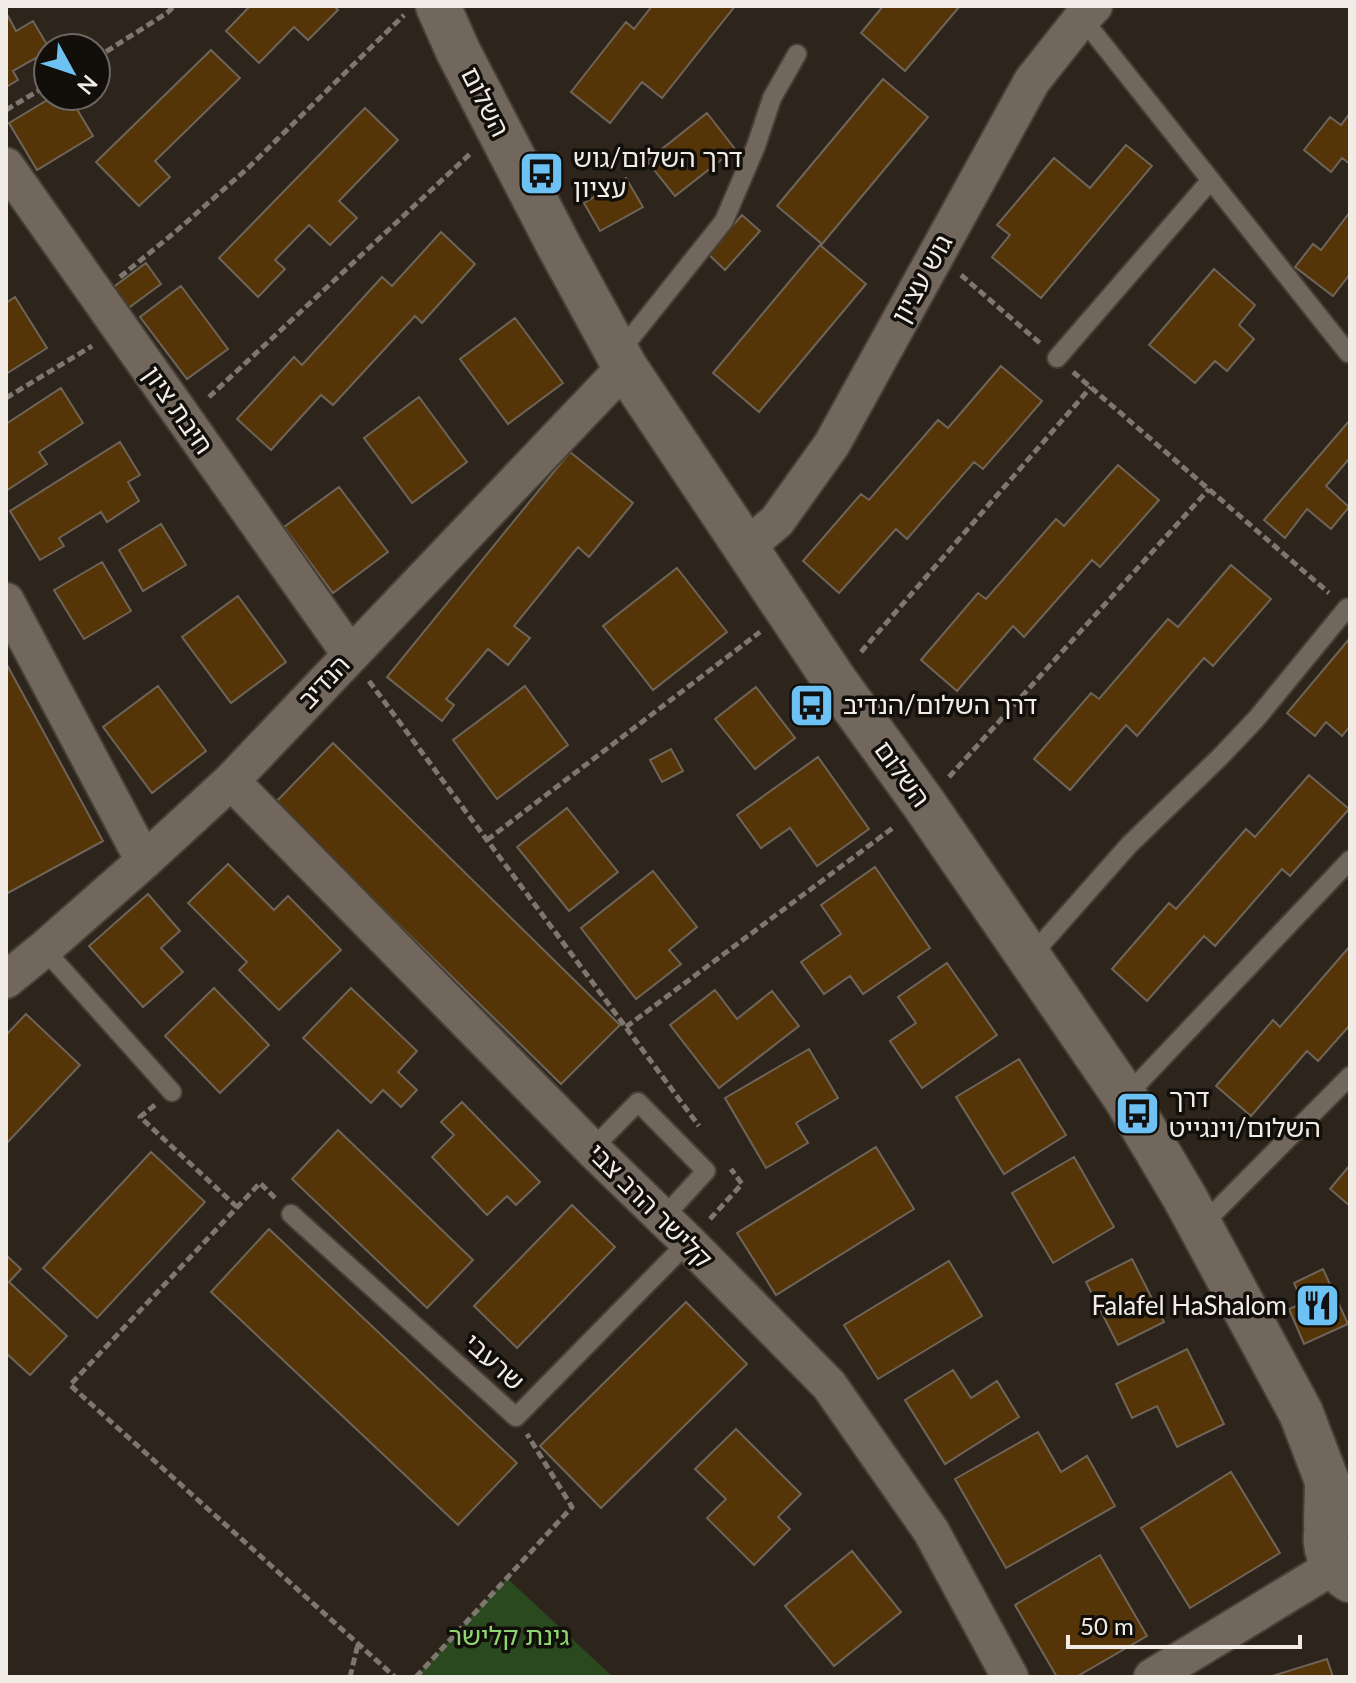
<svg xmlns="http://www.w3.org/2000/svg" width="1356" height="1683" font-family="Lato,'Noto Sans Hebrew',sans-serif">
<style>
.green{fill:#2b491f}
.building{fill:#553508;stroke:#6e6459;stroke-width:2}
.lines{fill:none;stroke-linecap:round;stroke-linejoin:round}
.service-casing{stroke:#463f37;stroke-width:22}
.minor-casing{stroke:#463f37;stroke-width:40}
.tertiary-casing{stroke:#463f37;stroke-width:48}
.path{stroke:#7e776f;stroke-width:5;stroke-dasharray:8 4;stroke-linecap:butt}
.service{stroke:#71675c;stroke-width:18}
.minor{stroke:#71675c;stroke-width:36}
.tertiary{stroke:#71675c;stroke-width:44}
.labels{text-anchor:middle;stroke-width:7;stroke-linejoin:round;paint-order:stroke}
.street-label{font-size:26px;fill:#f2ece6;stroke:#120f0a}
.poi-label{font-size:26px;fill:#f2ece6;stroke:#120f0a;text-anchor:start}
.park-label{font-size:26px;fill:#8fd672;stroke:#120f0a}
</style>
<rect width="100%" height="100%" fill="#2d251b"/>
<path class="green" d="M507 1578 613 1677H416Z"/>
<path class="building" d="M250 6H334L338 10 308 40 294 27 259 63 226 31Z
M652 6H735L662 98 642 82 610 123 571 92 626 22 634 29Z
M883 6H960L905 71 861 33Z
M8 16 16 31 33 21 49 48 48 51 13 71 18 80 6 87V17Z
M211 50 240 78 155 161 170 177 139 206 96 162Z
M883 79 928 117 822 244 777 206Z
M54 96H69L93 136 37 170 9 123Z
M365 108 398 140 339 201 357 218 330 245 309 225 275 260 285 269 258 297 219 258Z
M707 113 735 149 675 196 647 161Z
M1350 113V164L1342 158 1331 172 1304 150 1330 117 1341 125Z
M1126 145 1152 166 1041 298 992 257 1010 235 997 225 1054 158 1090 188Z
M626 178 643 207 600 231 584 203Z
M1350 212V274L1333 296 1295 267 1313 244 1321 250Z
M742 215 760 231 725 270 708 254Z
M441 232 475 264 422 323 415 316 333 405 321 395 271 450 237 419 294 357 302 365 382 277 392 286Z
M820 245 866 284 759 412 713 373Z
M146 263 161 284 123 312 108 291Z
M1214 269 1255 305 1239 325 1254 339 1227 371 1215 361 1195 383 1149 345Z
M181 286 228 349 187 379 140 317Z
M15 297 47 348 6 374V303Z
M515 318 563 383 508 424 460 359Z
M1001 366 1042 401 983 469 974 462 907 539 896 529 839 593 803 561 861 494 869 500 938 420 948 428Z
M61 388 83 423 39 452 47 464 6 491V424Z
M419 397 467 462 412 503 364 438Z
M1350 420V462L1348 460 1326 486 1349 507 1331 529 1307 509 1285 538 1264 520Z
M120 442 140 475 128 482 139 501 107 522 101 512 59 538 64 546 40 560 10 511Z
M570 452 633 503 589 557 578 547 514 626 530 638 508 665 488 649 446 699 454 705 442 721 387 677Z
M1118 465 1159 500 1100 567 1092 560 1024 637 1013 626 957 691 921 660 978 593 986 599 1056 519 1064 526Z
M339 487 388 552 333 593 284 527Z
M161 524 186 565 143 591 119 550Z
M102 562 131 611 84 639 54 590Z
M1231 565 1271 599 1213 666 1204 658 1137 736 1126 725 1070 790 1034 759 1091 693 1099 699 1168 619 1178 627Z
M677 568 727 632 653 690 603 626Z
M238 596 286 662 231 703 182 637Z
M1350 638V726L1342 736 1326 722 1315 736 1287 713Z
M6 663 103 841 6 894Z
M158 686 206 751 152 793 103 727Z
M525 686 568 745 497 799 453 740Z
M756 687 795 738 755 769 715 719Z
M333 743 620 1025 561 1084 275 803Z
M671 749 683 771 662 782 650 760Z
M818 757 869 829 817 866 790 828 761 848 737 815Z
M1309 775 1349 809 1290 876 1282 869 1215 946 1204 936 1147 1001 1112 969 1169 903 1176 909 1246 829 1255 837Z
M567 808 618 872 569 911 517 847Z
M228 864 274 910 288 896 341 950 279 1010 239 970 247 962 188 903Z
M875 867 930 948 863 994 850 976 824 994 801 962 841 934 821 905Z
M653 871 697 927 669 950 681 964 636 999 581 928Z
M148 894 180 931 161 948 183 972 143 1007 89 946Z
M1350 946V1025L1318 1061 1307 1051 1251 1116 1216 1086 1273 1020 1280 1027Z
M947 963 997 1035 922 1088 890 1041 916 1023 898 997Z
M214 988 269 1045 220 1093 165 1036Z
M351 988 417 1051 398 1072 417 1090 401 1107 383 1090 371 1103 303 1038Z
M715 990 737 1019 772 991 799 1026 719 1088 670 1025Z
M26 1014 80 1065 6 1144V1035Z
M809 1049 838 1098 796 1123 808 1143 766 1168 725 1098Z
M1019 1059 1066 1135 1004 1174 956 1097Z
M462 1102 540 1182 516 1205 507 1196 487 1215 432 1157 454 1135 441 1122Z
M338 1130 473 1260 427 1308 292 1179Z
M876 1147 914 1209 776 1295 737 1233Z
M151 1152 205 1202 97 1318 43 1268Z
M1074 1157 1114 1227 1053 1263 1012 1193Z
M1350 1165V1206L1330 1189Z
M572 1205 615 1247 517 1348 474 1306Z
M269 1229 517 1463 458 1525 211 1292Z
M6 1255 21 1269 9 1282 67 1336 30 1375 6 1353Z
M1132 1259 1164 1322 1118 1345 1086 1282Z
M949 1261 982 1316 878 1379 844 1325Z
M1323 1269 1348 1324 1304 1344 1289 1309 1303 1303 1294 1283Z
M686 1302 747 1364 601 1508 540 1446Z
M1187 1349 1224 1424 1177 1447 1157 1406 1132 1418 1116 1384Z
M953 1370 971 1398 997 1381 1019 1417 945 1464 905 1400Z
M736 1429 801 1494 778 1517 790 1529 754 1565 707 1518 726 1499 695 1469Z
M1038 1432 1061 1472 1087 1456 1115 1506 1006 1568 955 1479Z
M1231 1472 1280 1553 1190 1608 1141 1528Z
M852 1551 901 1612 834 1666 785 1606Z
M1100 1555 1147 1636 1076 1677H1057L1015 1605Z
M1327 1659 1333 1677H1269Z"/>
<g class="lines">
<defs>
<path id="service" d="M1082 18 1348 353 1350 350
M618 354 724 221 756 146 772 98 797 54
M1057 358 1211 180
M44 949 172 1092
M1030 957 1129 845 1220 757 1257 718 1347 608
M1125 1097 1350 860
M592 1149 638 1102 706 1171 662 1219
M291 1214 516 1417 688 1242
M1200 1227 1350 1076"/>
<path id="minor" d="M6 166 350 654
M745 548 777 521 832 444 1032 81 1082 18 1094 6
M6 601 144 861
M231 781 592 1149 688 1242 829 1385 931 1531 1010 1677
M6 980 44 949 144 861 231 781 625 367
M1152 1677 1334 1566"/>
<path id="tertiary" d="M438 6 458 51 559 246 625 367 835 681 924 804 1125 1097 1185 1198 1301 1413 1327 1481 1326 1525
M1341 1501C1318 1526 1321 1562 1350 1580"/>
</defs>
<use href="#service" class="service-casing"/>
<use href="#minor" class="minor-casing"/>
<use href="#tertiary" class="tertiary-casing"/>
<path class="path" d="M96 58 167 13 174 6
M6 110 48 85
M961 275 1041 344
M120 277 174 233 248 168 404 15
M1073 372 1329 593
M209 397 471 153
M6 398 92 346
M861 652 1091 387
M369 681 699 1126
M949 777 1209 489
M487 840 760 632
M626 1027 894 827
M155 1105 140 1117 237 1207
M275 1198 260 1183 70 1385 395 1677
M710 1219 742 1184 731 1169
M350 1677 358 1644
M416 1677 572 1507 527 1434"/>
<use href="#service" class="service"/>
<use href="#minor" class="minor"/>
<use href="#tertiary" class="tertiary"/>
</g>
<defs>
<symbol id="bus-square" viewBox="-11 -11 22 22"><rect x="-9" y="-9" width="18" height="18" rx="4" fill="#6ec2f3" stroke="#120f0a"/><path d="M-5-6H5V4H4V6H2V4H-2V6H-4V4H-5ZM-3.5-4V0h7V-4ZM-3.5 1.2v1.5H-2V1.2ZM2 1.2v1.5H3.5V1.2Z" fill="#111"/></symbol>
<symbol id="restaurant-square" viewBox="-11 -11 22 22"><rect x="-9" y="-9" width="18" height="18" rx="4" fill="#6ec2f3" stroke="#120f0a"/><path d="M-5-6h1v4h1v-4h1v4h1v-4h1v5L-1.5 .5V6h-2V.5L-5-1ZM5-6V6H3V1.5H1.5Q1.5-4 5-6Z" fill="#111"/></symbol>
</defs>
<g fill-rule="evenodd">
<use href="#bus-square" x="516" y="148" width="51" height="51"/>
<use href="#bus-square" x="786" y="680" width="51" height="51"/>
<use href="#bus-square" x="1112" y="1088" width="51" height="51"/>
<use href="#restaurant-square" x="1292" y="1280" width="51" height="51"/>
</g>
<g class="labels">
<g class="street-label">
<text transform="translate(485 102) rotate(63)" y="9">השלום</text>
<text transform="translate(922 279) rotate(-61)" y="9">גוש עציון</text>
<text transform="translate(178 410) rotate(55)" y="9">חיבת ציון</text>
<text transform="translate(324 682) rotate(-47)" y="9">הנדיב</text>
<text transform="translate(902 774) rotate(54)" y="9">השלום</text>
<text transform="translate(650 1206) rotate(45)" y="9">קלישר הרב צבי</text>
<text transform="translate(494 1362) rotate(42)" y="9">שרעבי</text>
</g>
<g class="poi-label">
<text x="573" y="167">דרך השלום/גוש<tspan x="573" dy="30">עציון</tspan></text>
<text x="843" y="714">דרך השלום/הנדיב</text>
<text x="1169" y="1107">דרך<tspan x="1169" dy="30">השלום/וינגייט</tspan></text>
<text x="1287" y="1315" text-anchor="end">Falafel HaShalom</text>
</g>
<g class="park-label">
<text x="509" y="1645">גינת קלישר</text>
</g>
</g>
<rect width="1356" height="1683" fill="none" stroke="#f2ece6" stroke-width="16"/>
<g transform="translate(72 72) rotate(130)"><circle r="38" fill="#120f0a" stroke="#6c6762" stroke-width="2"/>
<path d="M0-6L14 30L0 20L-14 30Z" fill="#6ec2f3"/>
<text y="-12" font-size="22" font-weight="bold" text-anchor="middle" fill="#f2ece6">N</text>
</g>
<path d="M1068 1635v12h232v-12" fill="none" stroke="#f2ece6" stroke-width="4"/>
<text x="1080" y="1635" font-size="24" fill="#f2ece6" stroke="#120f0a" stroke-width="6" paint-order="stroke">50 m</text>
</svg>
